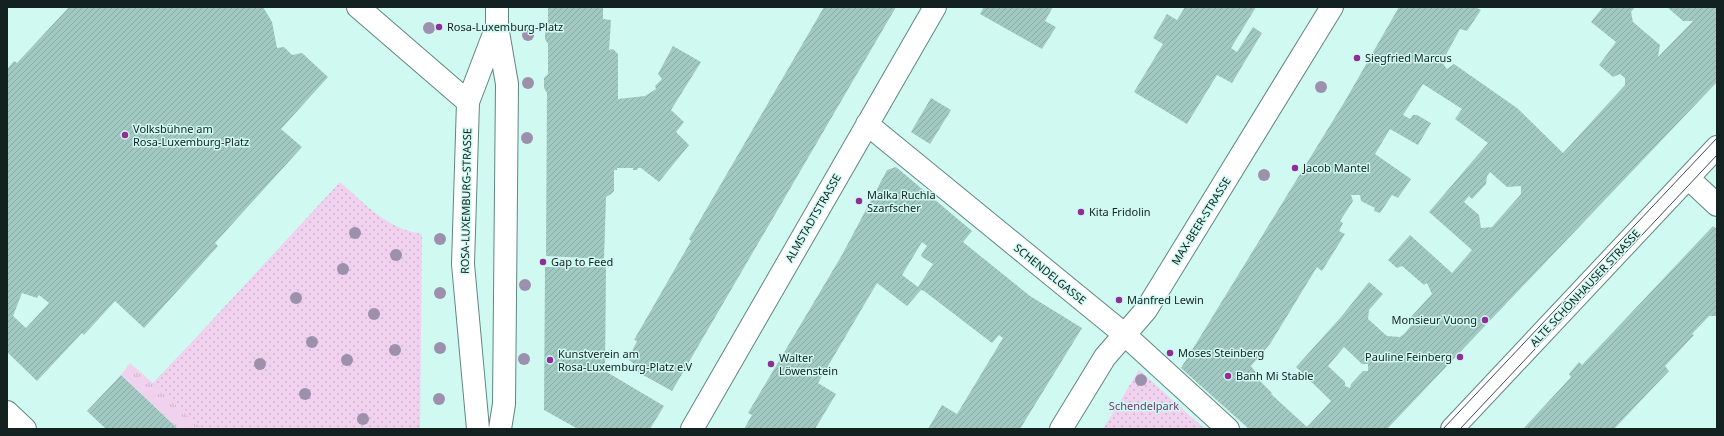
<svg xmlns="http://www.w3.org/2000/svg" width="1724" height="436" font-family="'Noto Sans',sans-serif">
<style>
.grass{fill:url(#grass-tufts)}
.park{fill:url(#park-dots)}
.building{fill:url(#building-hatch);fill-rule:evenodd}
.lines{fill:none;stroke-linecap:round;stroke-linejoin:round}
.minor-casing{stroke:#618680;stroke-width:24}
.minor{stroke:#fff;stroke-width:22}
.tram{stroke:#3b504d;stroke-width:1}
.tree{fill:#9c90ac}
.poi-dot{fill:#912e95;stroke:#d0f9f2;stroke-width:1.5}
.labels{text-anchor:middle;stroke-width:3;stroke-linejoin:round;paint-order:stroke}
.poi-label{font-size:11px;fill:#132220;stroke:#d0f9f2;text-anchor:start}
.street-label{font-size:11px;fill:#132220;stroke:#d0f9f2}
.park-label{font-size:11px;fill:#713a72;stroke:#d0f9f2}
</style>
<defs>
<pattern id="grass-tufts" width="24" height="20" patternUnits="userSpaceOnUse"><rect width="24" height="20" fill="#f0d2ef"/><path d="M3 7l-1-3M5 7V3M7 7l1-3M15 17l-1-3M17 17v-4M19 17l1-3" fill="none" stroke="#cdb4cd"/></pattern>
<pattern id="park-dots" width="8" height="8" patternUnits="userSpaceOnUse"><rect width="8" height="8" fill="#f0d2ef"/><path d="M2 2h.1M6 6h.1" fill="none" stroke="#cdb4cd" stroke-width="1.8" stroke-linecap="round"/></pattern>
<pattern id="building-hatch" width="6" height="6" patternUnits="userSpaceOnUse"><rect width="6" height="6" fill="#a1c9c2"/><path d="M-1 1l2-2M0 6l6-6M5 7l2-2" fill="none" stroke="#8aaca6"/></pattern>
</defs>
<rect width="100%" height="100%" fill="#d0f9f2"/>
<path class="grass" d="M189 345 260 429H178L121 375 130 363 153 383Z"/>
<path class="park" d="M340 182C365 204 387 229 422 234L420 429H202L153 384Z
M1139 370 1205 429H1103Z"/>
<path class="building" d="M69 7H263L272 22 277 48 284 47 292 55 302 53 328 77 281 129 302 147 215 243 218 246 144 328 115 301 84 335 82 333 37 381 7 352V69L14 61 17 63ZM22 293 37 298 39 295 49 303 26 328 13 316Z
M548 7H603V19L611 20 609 50 613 49 618 54V99L645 96 656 89 655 86 662 79 658 74 673 46 701 62 671 110 684 122 676 132 689 145 659 182 641 168H638L637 170H633V168H617V170H614V191L611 194 606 197 604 259 546 256 547 93 544 88V78L548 74V44L545 39V28L548 24Z
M824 7H896L672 391 634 370 636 366 628 359 637 341 634 340 691 241 689 239Z
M984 7H1053L1045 21 1056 27 1042 49 980 14Z
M1185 7H1256L1231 48 1237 52 1253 27 1262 33 1232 83 1217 75 1187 124 1134 92 1163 44 1153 38 1167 14 1177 20Z
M1399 7H1475L1481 10 1467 31 1460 29 1442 62 1447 69 1454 64 1517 108 1563 153 1625 85V78L1620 74 1613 77 1599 65 1616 42 1591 22 1603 7H1635L1631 12 1633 22 1660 45 1658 57 1693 21H1683L1667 7H1717V82L1387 429H1249L1181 368 1345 101ZM1423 84 1462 109 1455 119 1488 143 1429 212 1472 250 1452 273 1410 235 1388 260 1397 268 1402 266 1424 285 1427 283 1432 294 1410 318 1414 322 1405 333 1400 337 1387 336 1368 319 1369 310 1383 294 1369 282 1341 317 1296 367 1331 401 1307 427 1271 394 1272 393 1260 381 1261 379 1251 366 1270 344 1317 267 1322 271 1345 234 1339 231 1343 223 1340 221 1353 201 1351 195H1360L1361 201 1375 208 1374 211 1380 213 1392 195 1398 198 1411 179 1375 154 1390 129 1418 145 1431 123 1417 115H1413L1410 119 1403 115ZM1490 172 1507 187 1521 186V194L1492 227 1481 228 1479 215 1464 202 1469 196 1472 199 1486 184 1487 176ZM1344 347 1362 364H1368V371H1363L1351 384 1350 388 1345 386V382L1328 366Z
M931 98 951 110 930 144 911 132Z
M896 167 972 231 963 242 1030 296 1082 328 1020 429H928L942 405 957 414 1003 338 999 335 992 343 924 291 921 290 907 306 877 283 818 383 836 394 815 429H744L752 415 748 413 842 255 887 170ZM922 242 927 246 921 255 922 257 933 264 918 287 902 275Z
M1713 226 1717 229V316H1709L1692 334 1694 335 1665 366 1669 371 1614 429H1523L1571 377 1569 374 1579 362 1582 365Z
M545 267H606L605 371 664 406 650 429H578L544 410Z
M121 375 178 429H106L87 411Z"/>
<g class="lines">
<defs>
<path id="minor" d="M358 7 468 102
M497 7V26L507 84 504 404 500 429
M867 124 1124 334 1228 429
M1688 178 1717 205
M7 412 25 429
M478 429 463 264 468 102 497 26
M692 429 935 7
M1061 429 1105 357 1146 310 1332 7
M1452 429 1717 147"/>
</defs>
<use href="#minor" class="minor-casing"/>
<use href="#minor" class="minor"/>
<path class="tram" d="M1443 429 1717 138
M1460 429 1717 155"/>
</g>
<g class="tree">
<circle cx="429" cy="28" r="6"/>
<circle cx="528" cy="35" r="6"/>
<circle cx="528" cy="83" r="6"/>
<circle cx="1321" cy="87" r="6"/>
<circle cx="527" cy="138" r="6"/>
<circle cx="1264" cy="175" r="6"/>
<circle cx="355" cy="233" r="6"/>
<circle cx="440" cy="239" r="6"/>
<circle cx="396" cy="255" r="6"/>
<circle cx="343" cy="269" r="6"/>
<circle cx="525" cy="285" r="6"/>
<circle cx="440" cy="293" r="6"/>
<circle cx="296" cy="298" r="6"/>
<circle cx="374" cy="314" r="6"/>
<circle cx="312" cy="342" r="6"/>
<circle cx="440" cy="348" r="6"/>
<circle cx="395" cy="350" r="6"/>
<circle cx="524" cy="359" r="6"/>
<circle cx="347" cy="360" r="6"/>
<circle cx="260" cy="364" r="6"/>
<circle cx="1141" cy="380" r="6"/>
<circle cx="305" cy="394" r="6"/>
<circle cx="439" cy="399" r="6"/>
<circle cx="363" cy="419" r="6"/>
</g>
<g class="poi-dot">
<circle cx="439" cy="27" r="4"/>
<circle cx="1357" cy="58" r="4"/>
<circle cx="125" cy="135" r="4"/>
<circle cx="1295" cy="168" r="4"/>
<circle cx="859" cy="201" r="4"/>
<circle cx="1081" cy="212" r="4"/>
<circle cx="543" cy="262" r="4"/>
<circle cx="1119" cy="300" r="4"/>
<circle cx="1485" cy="320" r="4"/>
<circle cx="1170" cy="353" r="4"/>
<circle cx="1460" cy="357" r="4"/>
<circle cx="550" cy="360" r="4"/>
<circle cx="771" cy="364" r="4"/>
<circle cx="1228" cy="376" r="4"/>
</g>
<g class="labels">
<g class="poi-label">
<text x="447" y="31">Rosa-Luxemburg-Platz</text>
<text x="1365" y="62">Siegfried Marcus</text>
<text x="133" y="133">Volksbühne am<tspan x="133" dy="13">Rosa-Luxemburg-Platz</tspan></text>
<text x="1303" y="172">Jacob Mantel</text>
<text x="867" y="199">Malka Ruchla<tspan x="867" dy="13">Szarfscher</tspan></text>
<text x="1089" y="216">Kita Fridolin</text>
<text x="551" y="266">Gap to Feed</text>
<text x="1127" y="304">Manfred Lewin</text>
<text x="1477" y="324" text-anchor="end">Monsieur Vuong</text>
<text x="1178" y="357">Moses Steinberg</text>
<text x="558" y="358">Kunstverein am<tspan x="558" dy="13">Rosa-Luxemburg-Platz e.V</tspan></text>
<text x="1452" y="361" text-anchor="end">Pauline Feinberg</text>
<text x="779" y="362">Walter<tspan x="779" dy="13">Löwenstein</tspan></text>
<text x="1236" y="380">Banh Mi Stable</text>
</g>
<g class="street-label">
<text transform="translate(466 201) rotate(-89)" y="4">ROSA-LUXEMBURG-STRASSE</text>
<text transform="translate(813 218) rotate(-60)" y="4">ALMSTADTSTRASSE</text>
<text transform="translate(1201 221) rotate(-58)" y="4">MAX-BEER-STRASSE</text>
<text transform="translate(1050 274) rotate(39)" y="4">SCHENDELGASSE</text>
<text transform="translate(1585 288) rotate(-47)" y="4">ALTE SCHÖNHAUSER STRASSE</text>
</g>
<g class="park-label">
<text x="1144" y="410">Schendelpark</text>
</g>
</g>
<rect width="1724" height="436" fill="none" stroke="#132220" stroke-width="16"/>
</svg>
